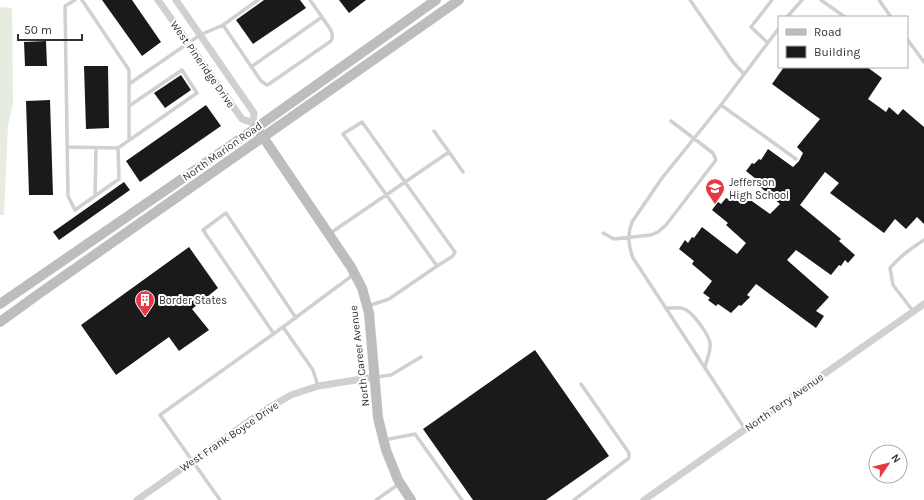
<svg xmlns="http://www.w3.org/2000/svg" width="924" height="500" font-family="Karla,sans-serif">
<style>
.green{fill:#e6ecdf}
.building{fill:#1a1a1a}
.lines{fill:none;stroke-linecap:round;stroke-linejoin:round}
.lane{stroke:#d0d0d0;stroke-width:3.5}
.street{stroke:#d0d0d0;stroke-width:7}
.secondary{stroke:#bdbdbd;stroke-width:10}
.labels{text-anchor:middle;stroke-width:4;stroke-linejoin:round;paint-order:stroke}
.street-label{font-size:11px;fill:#333;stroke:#fff}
.poi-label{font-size:11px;fill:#333;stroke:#fff;text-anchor:start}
</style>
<rect width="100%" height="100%" fill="#fff"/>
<path class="green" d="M0 7 12 8 13 103 8 126 4 215H0Z"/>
<path class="building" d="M102 0H132L161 42 142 56Z
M264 0H300L306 8 253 44 236 20Z
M339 0H366L349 13Z
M46 41 47 66H25L24 42Z
M84 66H108L109 128 86 129Z
M784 67H867L882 78 868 99 886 112 889 107 898 115 903 109 924 127V224L917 217 906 229 895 219 884 233 830 193 839 183 825 172 800 205 841 239 839 241 855 255 848 263 845 260 841 266 839 265 831 275 796 250 787 260 829 297 816 311 824 316 816 328 756 284 747 295 750 297 741 306 739 305 731 313 718 304 716 306 708 300 710 298 703 293 712 281 692 264 694 261 679 249 685 240 688 243 692 237 694 238 702 227 737 254 746 243 726 225 728 223 712 210 718 202 721 204 726 198 728 199 735 189 770 214 780 204 759 186 761 183 746 171 752 163 754 164 759 159 761 160 768 149 793 167 799 161 803 153 797 147 820 119 772 84Z
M181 75 191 90 165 108 154 93Z
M50 100 53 195H29L26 101Z
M206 105 221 126 140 182 126 161Z
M124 182 130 190 59 240 53 232Z
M189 247 218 288 192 309 209 330 179 351 169 337 116 375 81 325Z
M535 350 609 456 546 500H473L423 429Z"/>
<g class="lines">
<path class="lane" d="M82 0 129 70V84L200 35 223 25 261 81 267 85 269 84 331 41C336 33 326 24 322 17L251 67
M310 0 322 17
M690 0 733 62 744 74
M821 0 845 17
M879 0 891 17
M787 17 802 0
M223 25 258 0
M907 39 924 62
M768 43 751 27 772 0
M721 105 796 159
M434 131 449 152
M129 140V84
M67 147 118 148 119 179 75 210 68 196 65 6 75 0
M118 148 197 93 182 70 129 106
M95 196 96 148
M603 233 614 239 651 235 658 232 666 225 716 160 713 153 671 121
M329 234 449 152 463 172
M368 306 389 299 437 266 343 134 362 122 455 252 453 256 437 266
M666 308C672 308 679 307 684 309 692 311 709 335 710 343 711 351 707 359 705 367
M913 311 893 285 890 268C900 256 912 248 924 240
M274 334 203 230 226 213 296 318
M376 377 391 375 421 357
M318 386 313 370 283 327 353 275
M745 429 633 258C628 245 627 234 632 222L662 178 721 105 779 28
M384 440 415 434 462 500
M220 500 160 415 283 327
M376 500 399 484
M574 500 625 461 629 458V453L581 384"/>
<path class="street" d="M158 0 242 119 253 123 256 128
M176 0 254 113 253 123
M137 500 265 410 291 395 318 386 375 377
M644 500 924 304"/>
<path class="secondary" d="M259 131 351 267 362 288 369 313 378 418 386 450 398 480 411 500
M0 304 256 128 436 0
M0 322 40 293 459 0"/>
</g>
<defs>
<symbol id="school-pin" viewBox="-11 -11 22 30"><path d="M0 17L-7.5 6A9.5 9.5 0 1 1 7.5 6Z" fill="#e63946" stroke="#fff"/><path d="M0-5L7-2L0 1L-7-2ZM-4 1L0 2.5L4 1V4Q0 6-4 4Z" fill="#fff"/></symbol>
<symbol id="building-pin" viewBox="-11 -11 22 30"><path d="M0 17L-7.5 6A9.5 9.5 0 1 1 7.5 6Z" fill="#e63946" stroke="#fff"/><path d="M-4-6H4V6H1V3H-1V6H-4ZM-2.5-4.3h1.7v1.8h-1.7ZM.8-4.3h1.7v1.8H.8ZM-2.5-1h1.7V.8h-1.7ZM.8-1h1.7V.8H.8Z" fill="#fff"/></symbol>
</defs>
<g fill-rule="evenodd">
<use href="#school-pin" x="704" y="177" width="22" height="30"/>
<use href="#building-pin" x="134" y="289" width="22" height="30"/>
</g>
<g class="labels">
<g class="street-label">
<text transform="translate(203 64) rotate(55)" y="4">West Pineridge Drive</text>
<text transform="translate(222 151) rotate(-35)" y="4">North Marion Road</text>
<text transform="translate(359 356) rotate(-97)" y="4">North Career Avenue</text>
<text transform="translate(784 402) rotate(-35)" y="4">North Terry Avenue</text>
<text transform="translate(229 436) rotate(-34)" y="4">West Frank Boyce Drive</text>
</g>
<g class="poi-label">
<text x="729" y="186">Jefferson<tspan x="729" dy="13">High School</tspan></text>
<text x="159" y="304">Border States</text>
</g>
</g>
<rect x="778" y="16" width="130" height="52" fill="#ffffff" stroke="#adadad"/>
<rect x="786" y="29" width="20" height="6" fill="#bdbdbd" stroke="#adadad"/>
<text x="814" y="36" font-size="12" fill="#333333">Road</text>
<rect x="786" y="46" width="20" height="12" fill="#1a1a1a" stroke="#adadad"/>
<text x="814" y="56" font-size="12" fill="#333333">Building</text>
<g transform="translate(888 464) rotate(55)"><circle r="19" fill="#ffffff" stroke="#adadad"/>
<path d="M0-3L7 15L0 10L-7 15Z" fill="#e63946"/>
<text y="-6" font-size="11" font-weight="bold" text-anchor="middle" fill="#333333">N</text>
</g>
<path d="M18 34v6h64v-6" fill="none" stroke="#333333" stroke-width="2"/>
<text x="24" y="34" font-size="12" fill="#333333" stroke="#ffffff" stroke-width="3" paint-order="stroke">50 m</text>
</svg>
